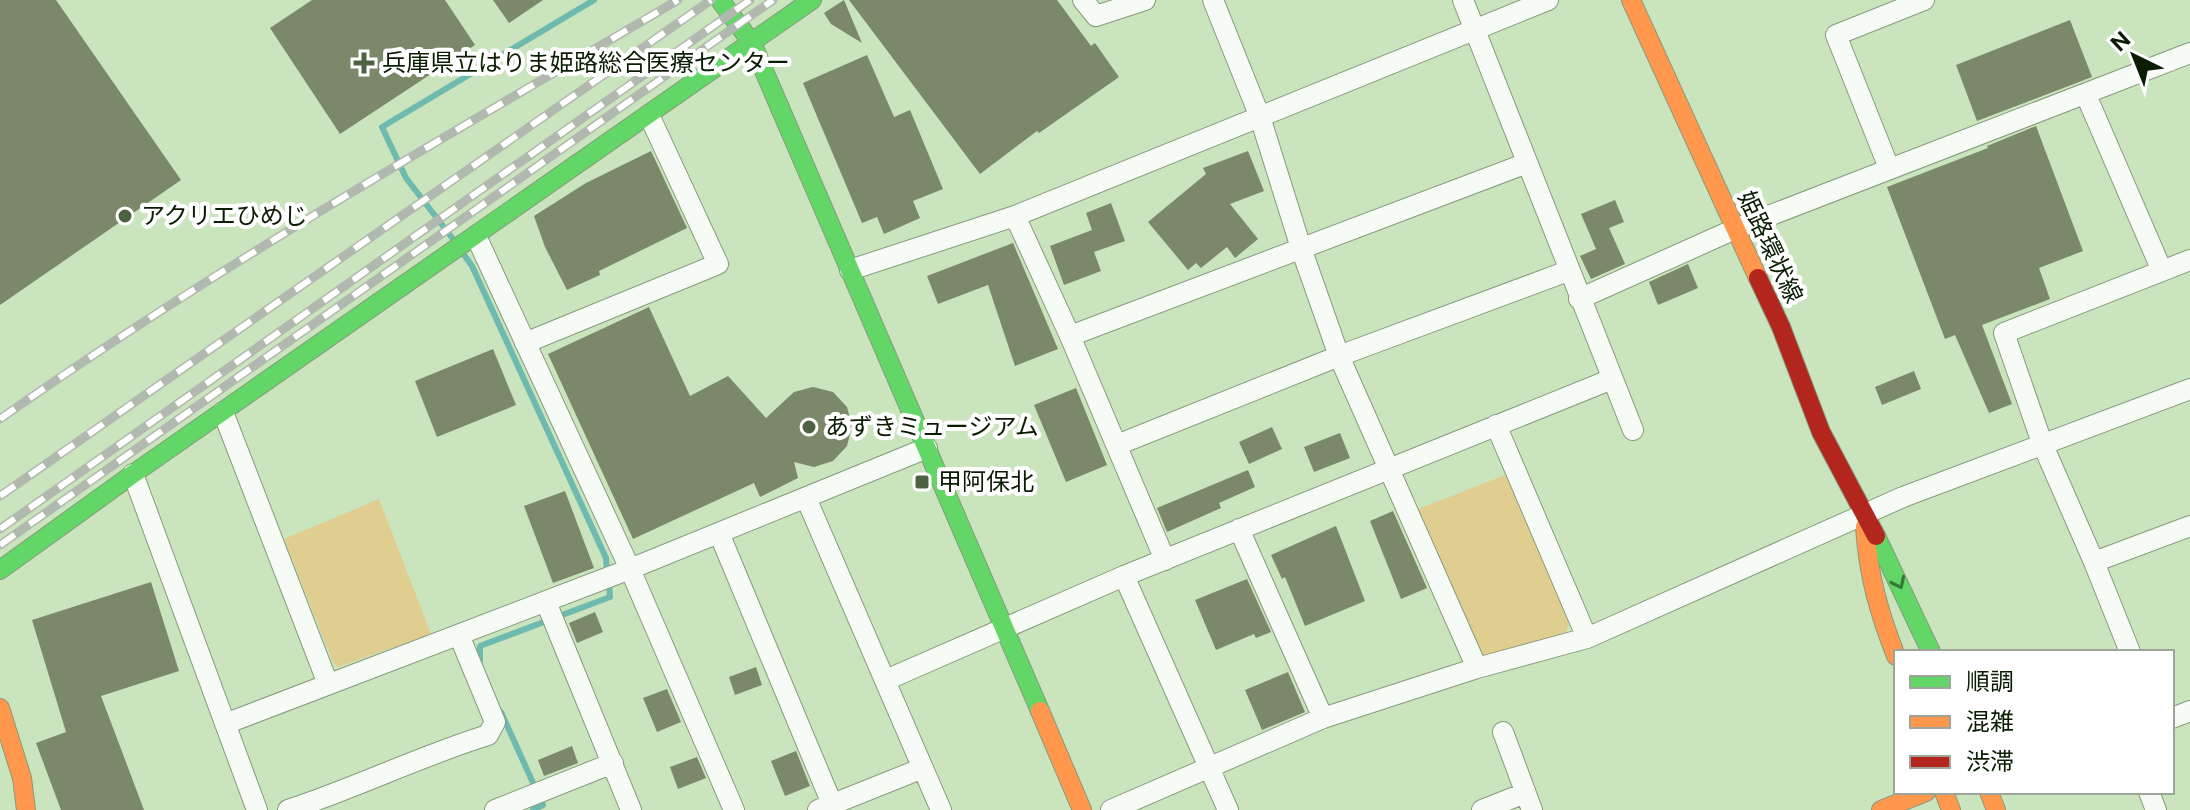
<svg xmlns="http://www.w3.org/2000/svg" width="2190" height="810" font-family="'Public Sans','Noto Sans JP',sans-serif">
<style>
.green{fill:#e0cd90}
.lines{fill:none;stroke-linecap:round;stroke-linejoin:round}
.stream{stroke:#6ebaae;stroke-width:6}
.building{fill:#7b8869}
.street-casing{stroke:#879b7d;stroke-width:22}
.fast-casing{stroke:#879b7d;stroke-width:20}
.slow-casing{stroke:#879b7d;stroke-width:20}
.jam-casing{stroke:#879b7d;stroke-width:20}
.street{stroke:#f7fbf5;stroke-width:20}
.fast{stroke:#63d668;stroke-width:18}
.slow{stroke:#ff974d;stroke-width:18}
.jam{stroke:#b3261e;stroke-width:18}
.rail-casing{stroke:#b1b8af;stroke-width:9}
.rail{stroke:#fff;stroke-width:6;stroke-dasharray:18;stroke-linecap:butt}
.oneway{stroke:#367935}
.poi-dot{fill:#4d6243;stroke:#fff;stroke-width:3}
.labels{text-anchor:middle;stroke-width:8;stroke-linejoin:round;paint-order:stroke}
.poi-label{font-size:24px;fill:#0a1c02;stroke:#fff;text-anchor:start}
.street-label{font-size:24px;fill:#0a1c02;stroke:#fff}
</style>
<rect width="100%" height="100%" fill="#cae4bd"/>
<path class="green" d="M1508 474 1569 622 1565 636 1487 658 1476 654 1416 510Z
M379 499 431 634 338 667 333 662 284 539Z"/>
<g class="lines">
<path class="stream" d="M453 239 406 178 382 127 594 0
M462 252 472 266 606 558 607 572
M480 661V646L610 597 609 583
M501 712 543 805 533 810"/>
</g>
<path class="building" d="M0 0H56L181 180 0 305Z
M312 0H445L475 45 340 134 270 28Z
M493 0H543L509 23Z
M844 0 862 43 831 24 824 13Z
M849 0H1057L1091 46 1095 43 1119 77 1039 133 1037 131 980 174Z
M2070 20 2092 77 1977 121 1956 65Z
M867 55 894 117 910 110 943 189 913 201 920 218 884 234 877 217 862 223 803 83Z
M2036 126 2083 251 2039 268 2050 299 1982 325 2012 404 1989 413 1955 335 1945 339 1887 187 1988 148 1987 146Z
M651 151 687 228 599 271 600 275 567 290 545 247 534 216 586 183Z
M1248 151 1264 191 1230 204 1258 239 1235 258 1227 247 1201 268 1196 263 1188 270 1148 222 1206 174 1203 168Z
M1615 200 1624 222 1609 228 1625 264 1591 279 1580 256 1596 249 1581 214Z
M1111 203 1125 241 1094 252 1101 271 1064 285 1050 246 1092 230 1086 213Z
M1013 243 1058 349 1015 366 988 285 938 304 927 276Z
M1688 264 1698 288 1658 305 1649 282Z
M649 307 690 396 728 376 766 418 794 392 813 387 833 392 847 407 852 426 847 446 833 461 814 467 794 462 798 478 760 497 754 483 633 539 548 354Z
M493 349 516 405 437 437 415 381Z
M1914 371 1921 389 1882 405 1875 387Z
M1076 388 1107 465 1066 482 1034 405Z
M1272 427 1282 449 1249 464 1239 442Z
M1340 433 1350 458 1314 472 1304 447Z
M1248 470 1255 487 1219 503 1221 508 1167 532 1157 508Z
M565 491 594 568 553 583 524 506Z
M1393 511 1427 588 1401 599 1370 521Z
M1336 526 1365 601 1305 626 1285 577 1282 579 1271 555Z
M1247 579 1271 632 1256 638 1254 634 1216 650 1195 600Z
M151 582 179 671 101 696 144 810H61L36 743 66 732 32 620Z
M595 612 603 632 577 643 569 623Z
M756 667 762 685 735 695 729 677Z
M1288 672 1305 712 1262 730 1245 690Z
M667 689 681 722 657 732 643 698Z
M572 746 578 763 544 776 538 760Z
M796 751 810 786 785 796 771 761Z
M697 757 706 778 678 789 670 767Z"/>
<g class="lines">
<defs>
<path id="street" d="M1083 0 1096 16 1145 0
M1213 0 1260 117 1301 248 1339 356 1477 668
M1463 0 1633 430
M2086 95 2162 271
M1889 168 1836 35 1924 0
M1015 216 1070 336 1165 560
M476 236 630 569 734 810
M850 270 1015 216 1548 0
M1579 299 1735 229 2190 53
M1070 336 1527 163
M525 343 718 264 649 115
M223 412 328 684
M1496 425 1587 638
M1117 445 1339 356 1568 271
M133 474 257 810
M806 498 941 810
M1239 529 1323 718
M719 533 832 804
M2094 562 2190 526
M1124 576 1228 810
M546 602 631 810
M2130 652 2094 562 2042 443 2004 333 2190 260
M886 680 1124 576 1612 379
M2172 718 2190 711
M225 724 630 569 927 448
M1503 732 1532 810
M2149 792 2156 810
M288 810C356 788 420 756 488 735L495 722 459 635
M495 810 613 763
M818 810 923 768
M1111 810 1323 718 1477 668 1587 638 1903 497 2190 389
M1482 810 1525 793"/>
<path id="fast" d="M720 0 752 43 1040 711
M1876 536 1931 652
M0 570 133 474 812 0"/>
<path id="slow" d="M1631 0 1758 278
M1865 527C1868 574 1879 613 1896 656
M0 708 22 778 26 810
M1040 711 1082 810
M1944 792 1951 810
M1989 792 1996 810
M1881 810 1926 792"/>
<path id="jam" d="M1758 278 1781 327 1821 432 1876 536"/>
</defs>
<use href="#street" class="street-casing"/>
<use href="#fast" class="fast-casing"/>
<use href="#slow" class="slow-casing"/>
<use href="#jam" class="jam-casing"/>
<use href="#street" class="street"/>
<use href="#fast" class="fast"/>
<use href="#slow" class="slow"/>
<use href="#jam" class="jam"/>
<defs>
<path id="rail" d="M0 419C217 266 449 135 678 0
M0 496 711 0
M0 529 750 0
M0 545 773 0"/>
</defs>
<use href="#rail" class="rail-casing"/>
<use href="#rail" class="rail"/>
</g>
<defs><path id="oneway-chevron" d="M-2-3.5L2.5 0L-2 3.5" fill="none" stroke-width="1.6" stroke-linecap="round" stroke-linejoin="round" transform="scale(2)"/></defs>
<use class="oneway" href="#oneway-chevron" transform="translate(1899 583) rotate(64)"/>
<g class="poi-dot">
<path d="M360 51h8v8h8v8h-8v8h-8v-8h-8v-8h8z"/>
<circle cx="125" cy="216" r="8"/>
<circle cx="809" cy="427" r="8"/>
<rect x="914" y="474" width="16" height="16" rx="4"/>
</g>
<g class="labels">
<g class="poi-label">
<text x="382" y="71">兵庫県立はりま姫路総合医療センター</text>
<text x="141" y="224">アクリエひめじ</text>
<text x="825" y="435">あずきミュージアム</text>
<text x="938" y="490">甲阿保北</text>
</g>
<g class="street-label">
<text transform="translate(1770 247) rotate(65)" y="8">姫路環状線</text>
</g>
</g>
<rect x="1894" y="650" width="280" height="144" fill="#ffffff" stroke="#9da49a" stroke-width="2"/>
<rect x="1910" y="676" width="40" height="12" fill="#63d668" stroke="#9da49a" stroke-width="2"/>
<text x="1966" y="690" font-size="24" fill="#0a1c02">順調</text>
<rect x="1910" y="716" width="40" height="12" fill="#ff974d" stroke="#9da49a" stroke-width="2"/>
<text x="1966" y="730" font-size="24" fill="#0a1c02">混雑</text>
<rect x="1910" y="756" width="40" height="12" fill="#b3261e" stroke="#9da49a" stroke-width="2"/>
<text x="1966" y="770" font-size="24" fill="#0a1c02">渋滞</text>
<g transform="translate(2134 56) rotate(317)" stroke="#ffffff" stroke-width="6" paint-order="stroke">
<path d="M0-6L14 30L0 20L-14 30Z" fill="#0a1c02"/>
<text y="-12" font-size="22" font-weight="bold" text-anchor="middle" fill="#0a1c02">N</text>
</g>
</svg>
